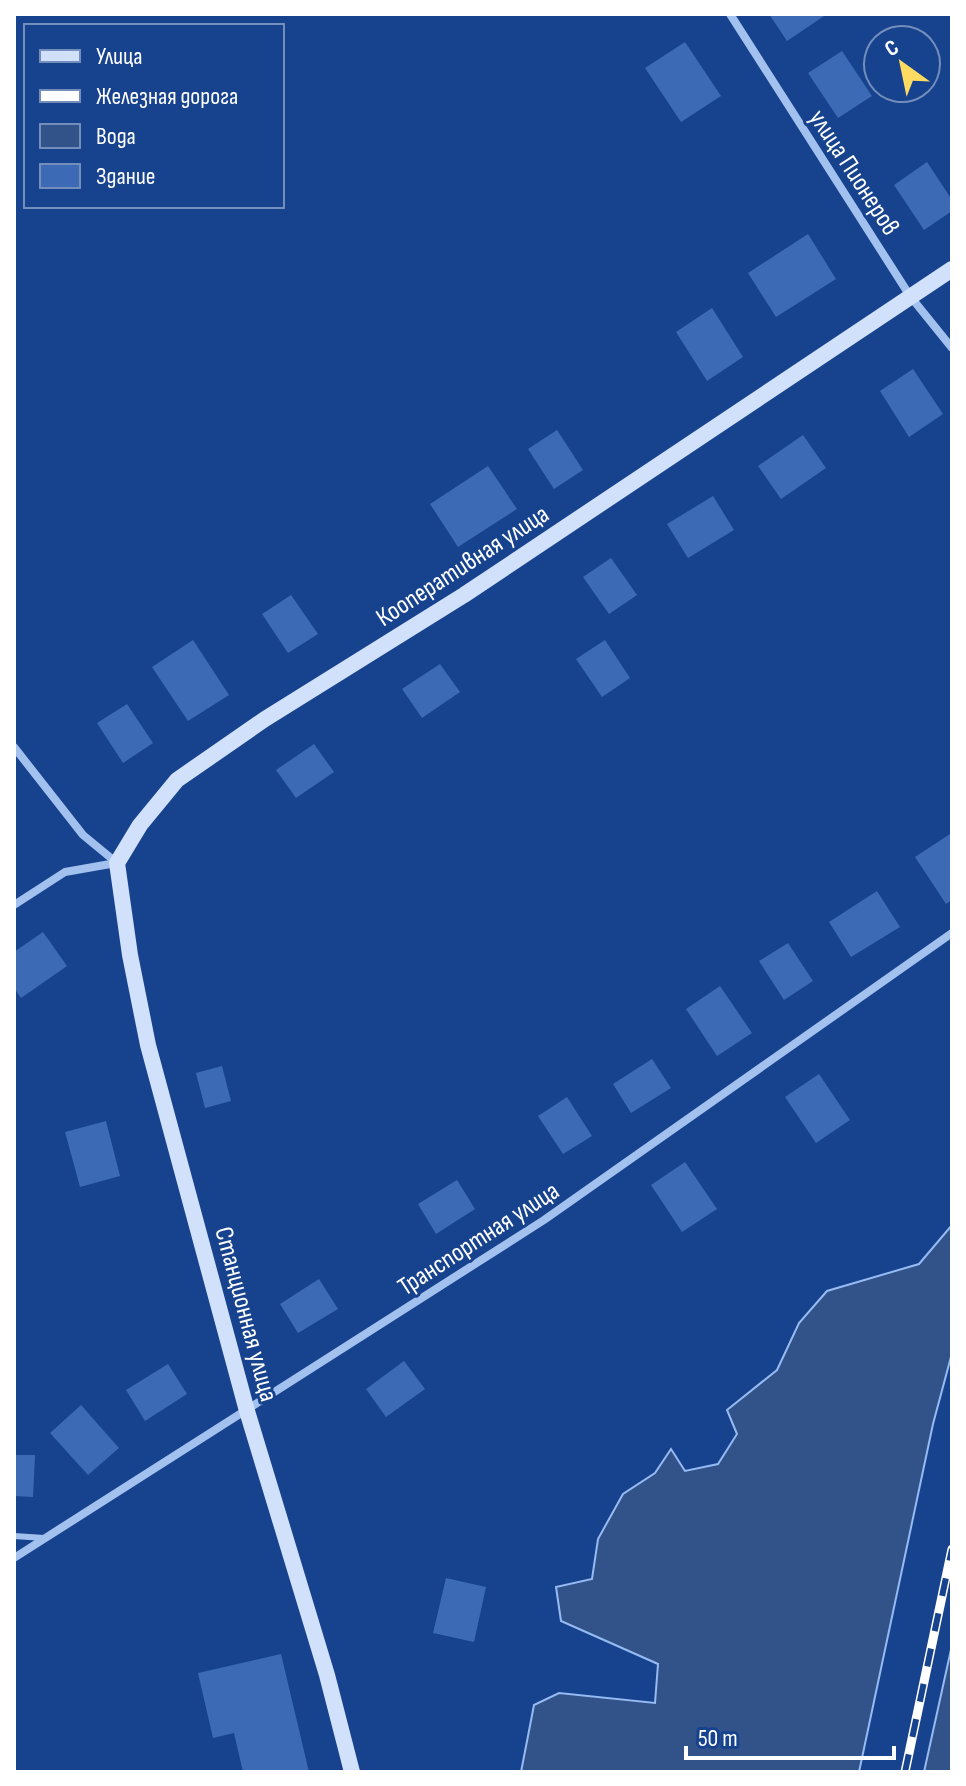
<svg xmlns="http://www.w3.org/2000/svg" width="966" height="1786" font-family="'Sofia Sans Condensed',sans-serif">
<style>
.water{fill:#32528a;stroke:#96baf2;stroke-width:2}
.building{fill:#3c6ab5}
.lines{fill:none;stroke-linecap:round;stroke-linejoin:round}
.lane{stroke:#a3c1ef;stroke-width:6}
.street{stroke:#a3c1ef;stroke-width:8}
.secondary{stroke:#d1e0fb;stroke-width:16}
.rail-casing{stroke:#fff;stroke-width:9}
.rail{stroke:#17438e;stroke-width:6;stroke-dasharray:18;stroke-linecap:butt}
.labels{text-anchor:middle;stroke-width:6;stroke-linejoin:round;paint-order:stroke}
.street-label{font-size:26px;fill:#fff;stroke:#17438e}
</style>
<rect width="100%" height="100%" fill="#17438e"/>
<path class="water" d="M952 1225V1353L933 1424 859 1772H521L534 1705 559 1693 655 1703 658 1664 561 1621 556 1587 592 1579 598 1539 623 1494 655 1473 671 1449 685 1471 718 1464 737 1434 727 1410 777 1370 799 1323 827 1291 919 1264Z
M952 1645V1772H924Z"/>
<path class="building" d="M769 14H827L787 41Z
M685 42 721 96 681 122 645 68Z
M842 51 872 96 838 118 808 73Z
M927 162 952 200V211L924 230 894 185Z
M808 234 836 279 776 317 748 273Z
M712 308 743 357 707 381 676 332Z
M913 369 943 414 909 437 880 391Z
M557 430 583 470 554 489 528 449Z
M803 435 826 468 781 499 758 466Z
M488 466 517 509 458 547 430 504Z
M713 496 734 530 688 558 667 524Z
M611 558 637 595 609 614 583 577Z
M291 595 318 634 288 653 262 614Z
M193 640 229 695 188 721 152 667Z
M605 640 630 678 602 697 576 659Z
M440 664 460 692 422 718 402 689Z
M127 704 153 743 123 763 97 723Z
M314 744 334 772 296 798 276 770Z
M950 834 952 837V900L946 904 915 857Z
M877 891 900 927 851 957 829 922Z
M43 932 67 966 21 998 14 988V952Z
M788 943 813 981 784 1000 759 961Z
M720 986 752 1033 717 1056 686 1009Z
M652 1059 671 1088 631 1113 613 1084Z
M222 1066 231 1101 205 1108 196 1073Z
M819 1074 850 1120 816 1143 785 1097Z
M567 1097 592 1136 563 1154 538 1116Z
M106 1121 120 1176 80 1187 65 1132Z
M685 1162 717 1209 682 1232 651 1185Z
M457 1180 475 1209 436 1234 418 1204Z
M319 1279 338 1309 298 1333 280 1304Z
M404 1361 425 1389 386 1417 366 1389Z
M168 1364 187 1394 145 1421 126 1390Z
M81 1405 119 1448 88 1475 50 1433Z
M14 1455H35L33 1497 14 1496Z
M446 1578 486 1587 474 1642 433 1633Z
M281 1654 309 1772H243L234 1733 213 1738 198 1673Z"/>
<g class="lines">
<path class="lane" d="M14 1536 44 1538"/>
<path class="street" d="M730 14 910 296 952 348
M14 747 83 835 117 863
M14 905 65 872 116 863
M14 1558 544 1220 952 933"/>
<path class="secondary" d="M352 1772 327 1675 247 1411 148 1045 130 955 117 863 140 825 177 780 265 719 464 595 952 269"/>
<defs>
<path id="rail" d="M905 1772 952 1549"/>
</defs>
<use href="#rail" class="rail-casing"/>
<use href="#rail" class="rail"/>
</g>
<g class="labels">
<g class="street-label">
<text transform="translate(855 172) rotate(57)" y="9">улица Пионеров</text>
<text transform="translate(462 565) rotate(-33)" y="9">Кооперативная улица</text>
<text transform="translate(478 1238) rotate(-33)" y="9">Транспортная улица</text>
<text transform="translate(247 1314) rotate(75)" y="9">Станционная улица</text>
</g>
</g>
<rect width="966" height="1786" fill="none" stroke="#ffffff" stroke-width="32"/>
<rect x="24" y="24" width="260" height="184" fill="#17438e" stroke="#748ebb" stroke-width="2"/>
<rect x="40" y="50" width="40" height="12" fill="#d1e0fb" stroke="#748ebb" stroke-width="2"/>
<text x="96" y="64" font-size="24" fill="#ffffff">Улица</text>
<rect x="40" y="90" width="40" height="12" fill="#ffffff" stroke="#748ebb" stroke-width="2"/>
<text x="96" y="104" font-size="24" fill="#ffffff">Железная дорога</text>
<rect x="40" y="124" width="40" height="24" fill="#32528a" stroke="#748ebb" stroke-width="2"/>
<text x="96" y="144" font-size="24" fill="#ffffff">Вода</text>
<rect x="40" y="164" width="40" height="24" fill="#3c6ab5" stroke="#748ebb" stroke-width="2"/>
<text x="96" y="184" font-size="24" fill="#ffffff">Здание</text>
<g transform="translate(902 64) rotate(327)"><circle r="38" fill="#17438e" stroke="#748ebb" stroke-width="2"/>
<path d="M0-6L14 30L0 20L-14 30Z" fill="#ffdc61"/>
<text y="-12" font-size="22" font-weight="bold" text-anchor="middle" fill="#ffffff">С</text>
</g>
<path d="M686 1746v12h208v-12" fill="none" stroke="#ffffff" stroke-width="4"/>
<text x="698" y="1746" font-size="24" fill="#ffffff" stroke="#17438e" stroke-width="6" paint-order="stroke">50 m</text>
</svg>
